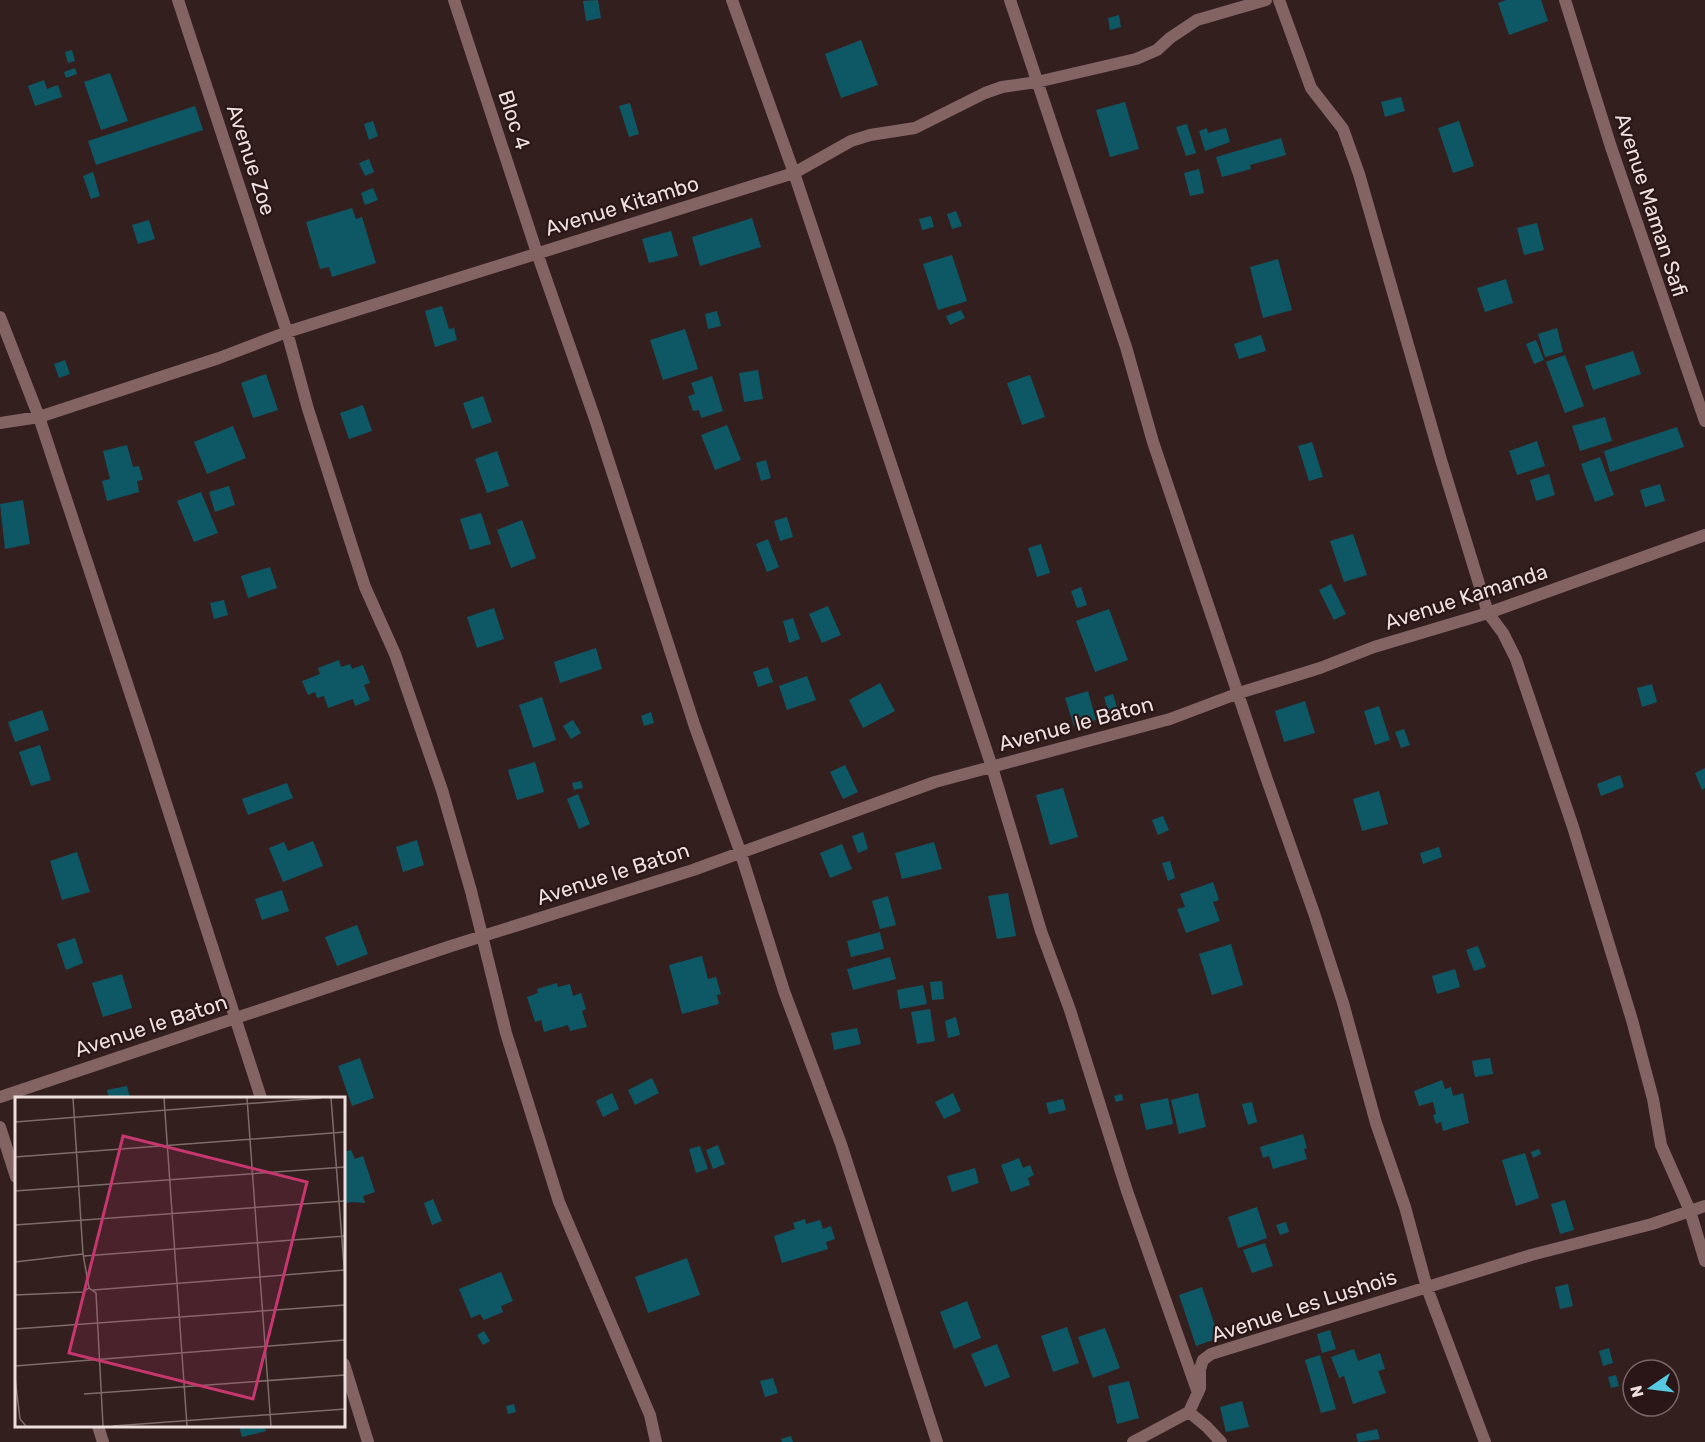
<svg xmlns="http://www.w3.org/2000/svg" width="1705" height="1442" font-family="Rubik,sans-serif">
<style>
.building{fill:#0e5866}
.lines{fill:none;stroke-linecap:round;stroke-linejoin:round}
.street{stroke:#836463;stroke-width:12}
.labels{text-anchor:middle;stroke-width:4.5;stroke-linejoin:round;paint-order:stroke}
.street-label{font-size:21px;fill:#eddfde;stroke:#2a1616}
.inset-road{fill:none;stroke:#7e6c6b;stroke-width:1.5}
.view{fill:#c8366f;fill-opacity:0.15;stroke:#c8366f;stroke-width:3}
.inset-edge{fill:none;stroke:#eddfde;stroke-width:3}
</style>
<rect width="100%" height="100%" fill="#341f1f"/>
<path class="building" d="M598 0 601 18 586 21 583 1Z
M1506 0H1541L1548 21 1509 35 1498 3Z
M1119 15 1121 27 1110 30 1108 18Z
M861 40 878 85 841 98 825 54Z
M72 50 75 61 68 63 65 52Z
M75 68 77 74 66 78 64 72Z
M110 73 128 121 101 130 84 82Z
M44 80 47 89 58 85 62 97 35 106 28 86Z
M1401 97 1405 111 1385 117 1381 102Z
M1125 102 1139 149 1110 157 1096 110Z
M630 103 639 134 629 137 619 106Z
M195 106 203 130 96 165 88 141Z
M373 121 378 136 369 140 364 124Z
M1459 121 1474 166 1453 173 1438 128Z
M1187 124 1196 153 1186 156 1176 127Z
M1207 128 1208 133 1226 128 1230 142 1205 151 1199 131Z
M1281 138 1286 155 1250 165 1251 169 1222 177 1216 157Z
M369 159 374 172 365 176 359 163Z
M1199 169 1204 193 1190 196 1184 173Z
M93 172 100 196 91 199 83 176Z
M373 188 378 200 365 205 361 193Z
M352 208 356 219 362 217 376 263 332 277 329 267 320 269 306 222Z
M956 211 962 226 952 229 947 214Z
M931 216 934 227 922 230 919 219Z
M752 218 761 247 700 266 692 237Z
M149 220 155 239 138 244 132 225Z
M1537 223 1544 250 1524 255 1517 228Z
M671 231 678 256 649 263 642 239Z
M952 255 967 301 938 310 923 264Z
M1278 259 1292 310 1263 318 1250 267Z
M1506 279 1513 303 1485 312 1477 288Z
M442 306 449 329 454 328 457 340 435 347 425 311Z
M961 310 965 318 950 325 946 316Z
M717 311 721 326 708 329 705 314Z
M1557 328 1563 352 1545 357 1538 334Z
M685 329 698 369 663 380 650 340Z
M1261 335 1266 351 1239 359 1234 344Z
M1536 340 1544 360 1534 364 1526 344Z
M1633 351 1641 374 1593 390 1585 366Z
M1565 355 1584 406 1565 413 1546 362Z
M65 360 70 374 59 378 54 364Z
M758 370 763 399 744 402 739 373Z
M266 374 278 410 253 418 241 383Z
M1030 375 1045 417 1022 425 1007 383Z
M712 376 723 411 701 418 699 410 693 411 688 396 695 394 691 383Z
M483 396 492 422 472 429 463 403Z
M363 405 372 431 349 439 340 413Z
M1605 417 1612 441 1580 451 1572 426Z
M727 425 741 460 715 470 701 435Z
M233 426 246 458 207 474 194 442Z
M1677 427 1684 447 1610 472 1604 451Z
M1537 441 1545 466 1517 475 1509 451Z
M1312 442 1323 477 1309 481 1298 446Z
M127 445 133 467 139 466 143 480 137 481 139 492 107 501 102 481 110 479 103 451Z
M497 451 509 486 487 493 475 459Z
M1600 457 1614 495 1595 502 1581 464Z
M766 460 771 478 761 481 756 463Z
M1549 474 1555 495 1536 501 1530 480Z
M1660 484 1665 501 1645 507 1640 490Z
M229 486 235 505 215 512 209 492Z
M201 492 218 533 194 542 177 501Z
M23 500 30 544 5 549 0 504Z
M481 513 491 544 470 550 460 519Z
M787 517 793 537 780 541 774 521Z
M522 520 536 558 511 568 497 530Z
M1353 534 1367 575 1344 582 1330 541Z
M768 539 779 567 767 572 756 544Z
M1041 544 1050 573 1037 577 1028 548Z
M270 567 277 588 248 598 241 576Z
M1331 584 1346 614 1334 620 1319 590Z
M1081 587 1087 605 1077 608 1071 591Z
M224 600 228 615 214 619 210 603Z
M828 606 841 635 822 643 809 614Z
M494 608 504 639 477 648 467 617Z
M1109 609 1128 660 1095 672 1076 621Z
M793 618 800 639 789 643 783 621Z
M596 648 602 669 560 683 554 662Z
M339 660 341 667 350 664 352 669 363 665 370 683 364 685 370 700 355 706 353 699 328 708 324 696 317 698 315 692 308 695 302 681 320 674 318 668Z
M768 667 773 682 758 687 753 672Z
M807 676 816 700 787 710 779 686Z
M880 683 895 711 863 728 849 700Z
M1652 684 1657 702 1642 707 1637 688Z
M1088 691 1096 720 1074 726 1065 698Z
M1113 694 1118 711 1109 713 1104 697Z
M542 697 556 740 533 748 519 705Z
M1305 701 1315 733 1284 742 1275 711Z
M1379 706 1390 740 1375 745 1364 711Z
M42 710 49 730 15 742 8 722Z
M651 712 654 723 644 726 641 716Z
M573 720 581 733 571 739 563 726Z
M1404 729 1410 745 1401 748 1395 732Z
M40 745 51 780 31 786 19 752Z
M535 762 544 792 517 800 508 770Z
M845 765 858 792 843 799 830 772Z
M1705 768V788L1702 790 1695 773Z
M1620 775 1624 787 1601 796 1597 784Z
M581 781 583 788 574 790 572 783Z
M287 783 293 798 248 815 242 799Z
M1063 788 1078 837 1050 845 1036 795Z
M1379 791 1388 824 1362 831 1353 799Z
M578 794 590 824 579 829 567 799Z
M1163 816 1169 830 1158 835 1152 820Z
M863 832 868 849 858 853 852 836Z
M417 840 424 865 403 872 396 847Z
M313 841 323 866 283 882 269 848 284 842 288 851Z
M934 842 942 869 902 879 895 853Z
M842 844 852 869 830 878 820 853Z
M1439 847 1442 857 1423 864 1420 853Z
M77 852 90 892 62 900 50 861Z
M1170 861 1175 878 1168 881 1162 863Z
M1213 882 1219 900 1213 902 1220 921 1186 933 1177 909 1185 907 1180 894Z
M282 890 289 911 262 920 255 899Z
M1008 893 1016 936 997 939 988 896Z
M888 896 896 925 880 929 872 901Z
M357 925 368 954 337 966 325 937Z
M880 932 884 949 851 957 847 941Z
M75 938 83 963 66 970 57 944Z
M1231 944 1243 985 1212 995 1199 954Z
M1478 946 1486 967 1474 971 1466 950Z
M702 956 708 979 716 977 721 994 717 995 719 1004 682 1014 669 965Z
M890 957 896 979 853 990 847 969Z
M1455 969 1460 987 1437 994 1432 976Z
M122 974 132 1008 103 1017 92 983Z
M942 981 944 999 932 1000 930 982Z
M557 983 558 987 570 984 573 996 581 993 586 1009 582 1011 587 1027 570 1031 568 1025 544 1032 541 1020 535 1022 527 997 538 993 537 989Z
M923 985 927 1004 900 1009 897 990Z
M930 1009 935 1041 917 1044 911 1012Z
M956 1017 960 1035 948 1038 945 1021Z
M857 1028 861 1044 834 1050 831 1033Z
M360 1058 374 1098 352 1106 338 1066Z
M1490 1058 1493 1074 1475 1077 1472 1061Z
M652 1078 659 1093 635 1105 628 1090Z
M1442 1080 1445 1089 1451 1087 1453 1096 1463 1093 1469 1123 1443 1131 1441 1122 1436 1124 1433 1115 1436 1114 1433 1102 1419 1106 1414 1091Z
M127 1086 130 1098H109L107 1090Z
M612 1093 619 1109 603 1117 596 1101Z
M953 1093 961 1111 944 1119 935 1102Z
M1198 1093 1206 1127 1179 1134 1171 1100Z
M1122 1094 1123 1100 1116 1102 1114 1096Z
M1168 1098 1173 1124 1146 1130 1140 1104Z
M1063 1099 1066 1110 1049 1114 1046 1103Z
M1252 1102 1257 1122 1248 1125 1242 1104Z
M1303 1134 1307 1148 1304 1149 1307 1159 1273 1169 1269 1156 1263 1158 1260 1147Z
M718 1145 725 1164 713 1169 706 1150Z
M700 1146 708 1169 696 1173 689 1149Z
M1539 1149 1541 1154 1533 1158 1531 1152Z
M351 1150 355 1159 363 1156 375 1192 363 1196 365 1203 351 1202 344 1204V1152Z
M1525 1153 1539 1198 1516 1206 1502 1160Z
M1019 1158 1023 1168 1030 1165 1034 1175 1028 1178 1030 1185 1011 1192 1001 1165Z
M975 1168 979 1183 952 1192 947 1176Z
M433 1199 442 1221 432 1225 424 1203Z
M1565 1200 1574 1230 1560 1234 1551 1204Z
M1257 1207 1267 1238 1238 1248 1228 1217Z
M805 1219 806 1224 820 1220 823 1229 831 1226 835 1239 826 1242 828 1249 782 1263 774 1236 795 1229 793 1223Z
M1286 1222 1289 1232 1280 1235 1276 1225Z
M1265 1243 1273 1266 1252 1273 1243 1250Z
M687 1258 700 1295 648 1313 635 1277Z
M501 1272 513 1301 501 1306 503 1312 484 1320 480 1314 471 1318 459 1289Z
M1568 1284 1573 1306 1560 1309 1555 1287Z
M1202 1287 1219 1338 1196 1346 1179 1295Z
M967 1301 981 1338 954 1349 940 1312Z
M1067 1327 1079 1363 1053 1372 1041 1336Z
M1105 1328 1120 1368 1093 1378 1078 1337Z
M1330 1330 1336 1349 1322 1353 1317 1334Z
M484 1331 490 1341 483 1345 477 1335Z
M997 1344 1010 1377 985 1387 971 1354Z
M1609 1348 1613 1363 1603 1366 1599 1351Z
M1354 1349 1358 1361 1380 1353 1385 1369 1378 1371 1386 1393 1353 1404 1344 1376 1339 1378 1331 1357Z
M1320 1355 1336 1409 1321 1413 1305 1360Z
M1616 1375 1619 1386 1611 1388 1608 1377Z
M773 1378 778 1393 765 1397 760 1381Z
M1129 1381 1139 1418 1117 1424 1108 1386Z
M1242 1401 1249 1427 1226 1432 1220 1407Z
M514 1404 516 1412 508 1414 506 1406Z
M239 1426H264L266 1431 242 1437Z
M1377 1429 1380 1439 1358 1442 1356 1434Z
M791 1436 793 1442H782L781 1439Z"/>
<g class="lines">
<path class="street" d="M178 0 287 332 308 409 365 587 395 654 442 790 471 891 506 1033 559 1202 650 1415 656 1442
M454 0 537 253 595 419 695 727 741 854 784 991 841 1144 937 1442
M1010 0 1126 347 1153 442 1265 774 1314 913 1343 1003 1376 1123 1405 1207 1427 1288 1485 1442
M1279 0 1311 88 1343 129 1359 174 1441 460 1488 613 1503 633 1516 659 1573 827 1632 1020 1653 1099 1661 1145 1690 1211 1705 1261
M1565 0 1611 147 1705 421
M0 317 39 417 145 738 261 1098
M0 423 39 417 219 358 287 332 794 173 732 0
M0 1097 451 946 693 870 935 782 1170 719 1239 693 1320 668 1374 647 1488 613 1705 535
M0 1127 16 1177
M344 1364 368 1442
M1198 1393 1127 1191 1070 1010 1041 931 992 767 794 173 851 141 870 135 915 128 985 93 1002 87 1037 82 1136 59 1157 50 1170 38 1197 20 1266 0
M1189 1412 1207 1427 1221 1442
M98 1426 103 1442
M1133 1442 1189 1412 1200 1388V1369L1203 1360 1211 1354 1531 1255 1652 1224 1705 1206"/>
</g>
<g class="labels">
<g class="street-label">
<text transform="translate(514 120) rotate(72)" y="7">Bloc 4</text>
<text transform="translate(251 160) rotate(72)" y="7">Avenue Zoe</text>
<text transform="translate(1651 205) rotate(72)" y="7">Avenue Maman Safi</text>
<text transform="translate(622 206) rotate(-17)" y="7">Avenue Kitambo</text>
<text transform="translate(1466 597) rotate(-18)" y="7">Avenue Kamanda</text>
<text transform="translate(1076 724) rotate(-15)" y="7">Avenue le Baton</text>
<text transform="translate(613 874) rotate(-18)" y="7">Avenue le Baton</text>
<text transform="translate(151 1026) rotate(-18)" y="7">Avenue le Baton</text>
<text transform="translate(1304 1306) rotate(-18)" y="7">Avenue Les Lushois</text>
</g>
</g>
<g transform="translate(15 1097)">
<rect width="330" height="330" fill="#341f1f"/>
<path class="inset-road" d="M58 1 68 157 74 191 81 196 88 329M149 1 172 329M232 1 245 180 330 173M316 1 330 182M0 25 306 1M0 60 330 35M0 94 330 70M0 128 330 104M69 159 330 139M0 165 68 157M78 193 245 180 256 329M0 198 68 195 74 191M0 232 330 208M0 269 330 243M0 281 5 322 11 329M69 297 330 278M98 329 330 312"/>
<path class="view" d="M108 39 292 85 238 302 54 256Z"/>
<rect width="330" height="330" class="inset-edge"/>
</g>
<g transform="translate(1651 1388) rotate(256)"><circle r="28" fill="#2a1616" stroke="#786666" stroke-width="1.5"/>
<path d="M0-4.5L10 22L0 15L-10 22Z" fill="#57c9e1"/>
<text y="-9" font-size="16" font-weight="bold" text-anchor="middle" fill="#eddfde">N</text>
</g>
</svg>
